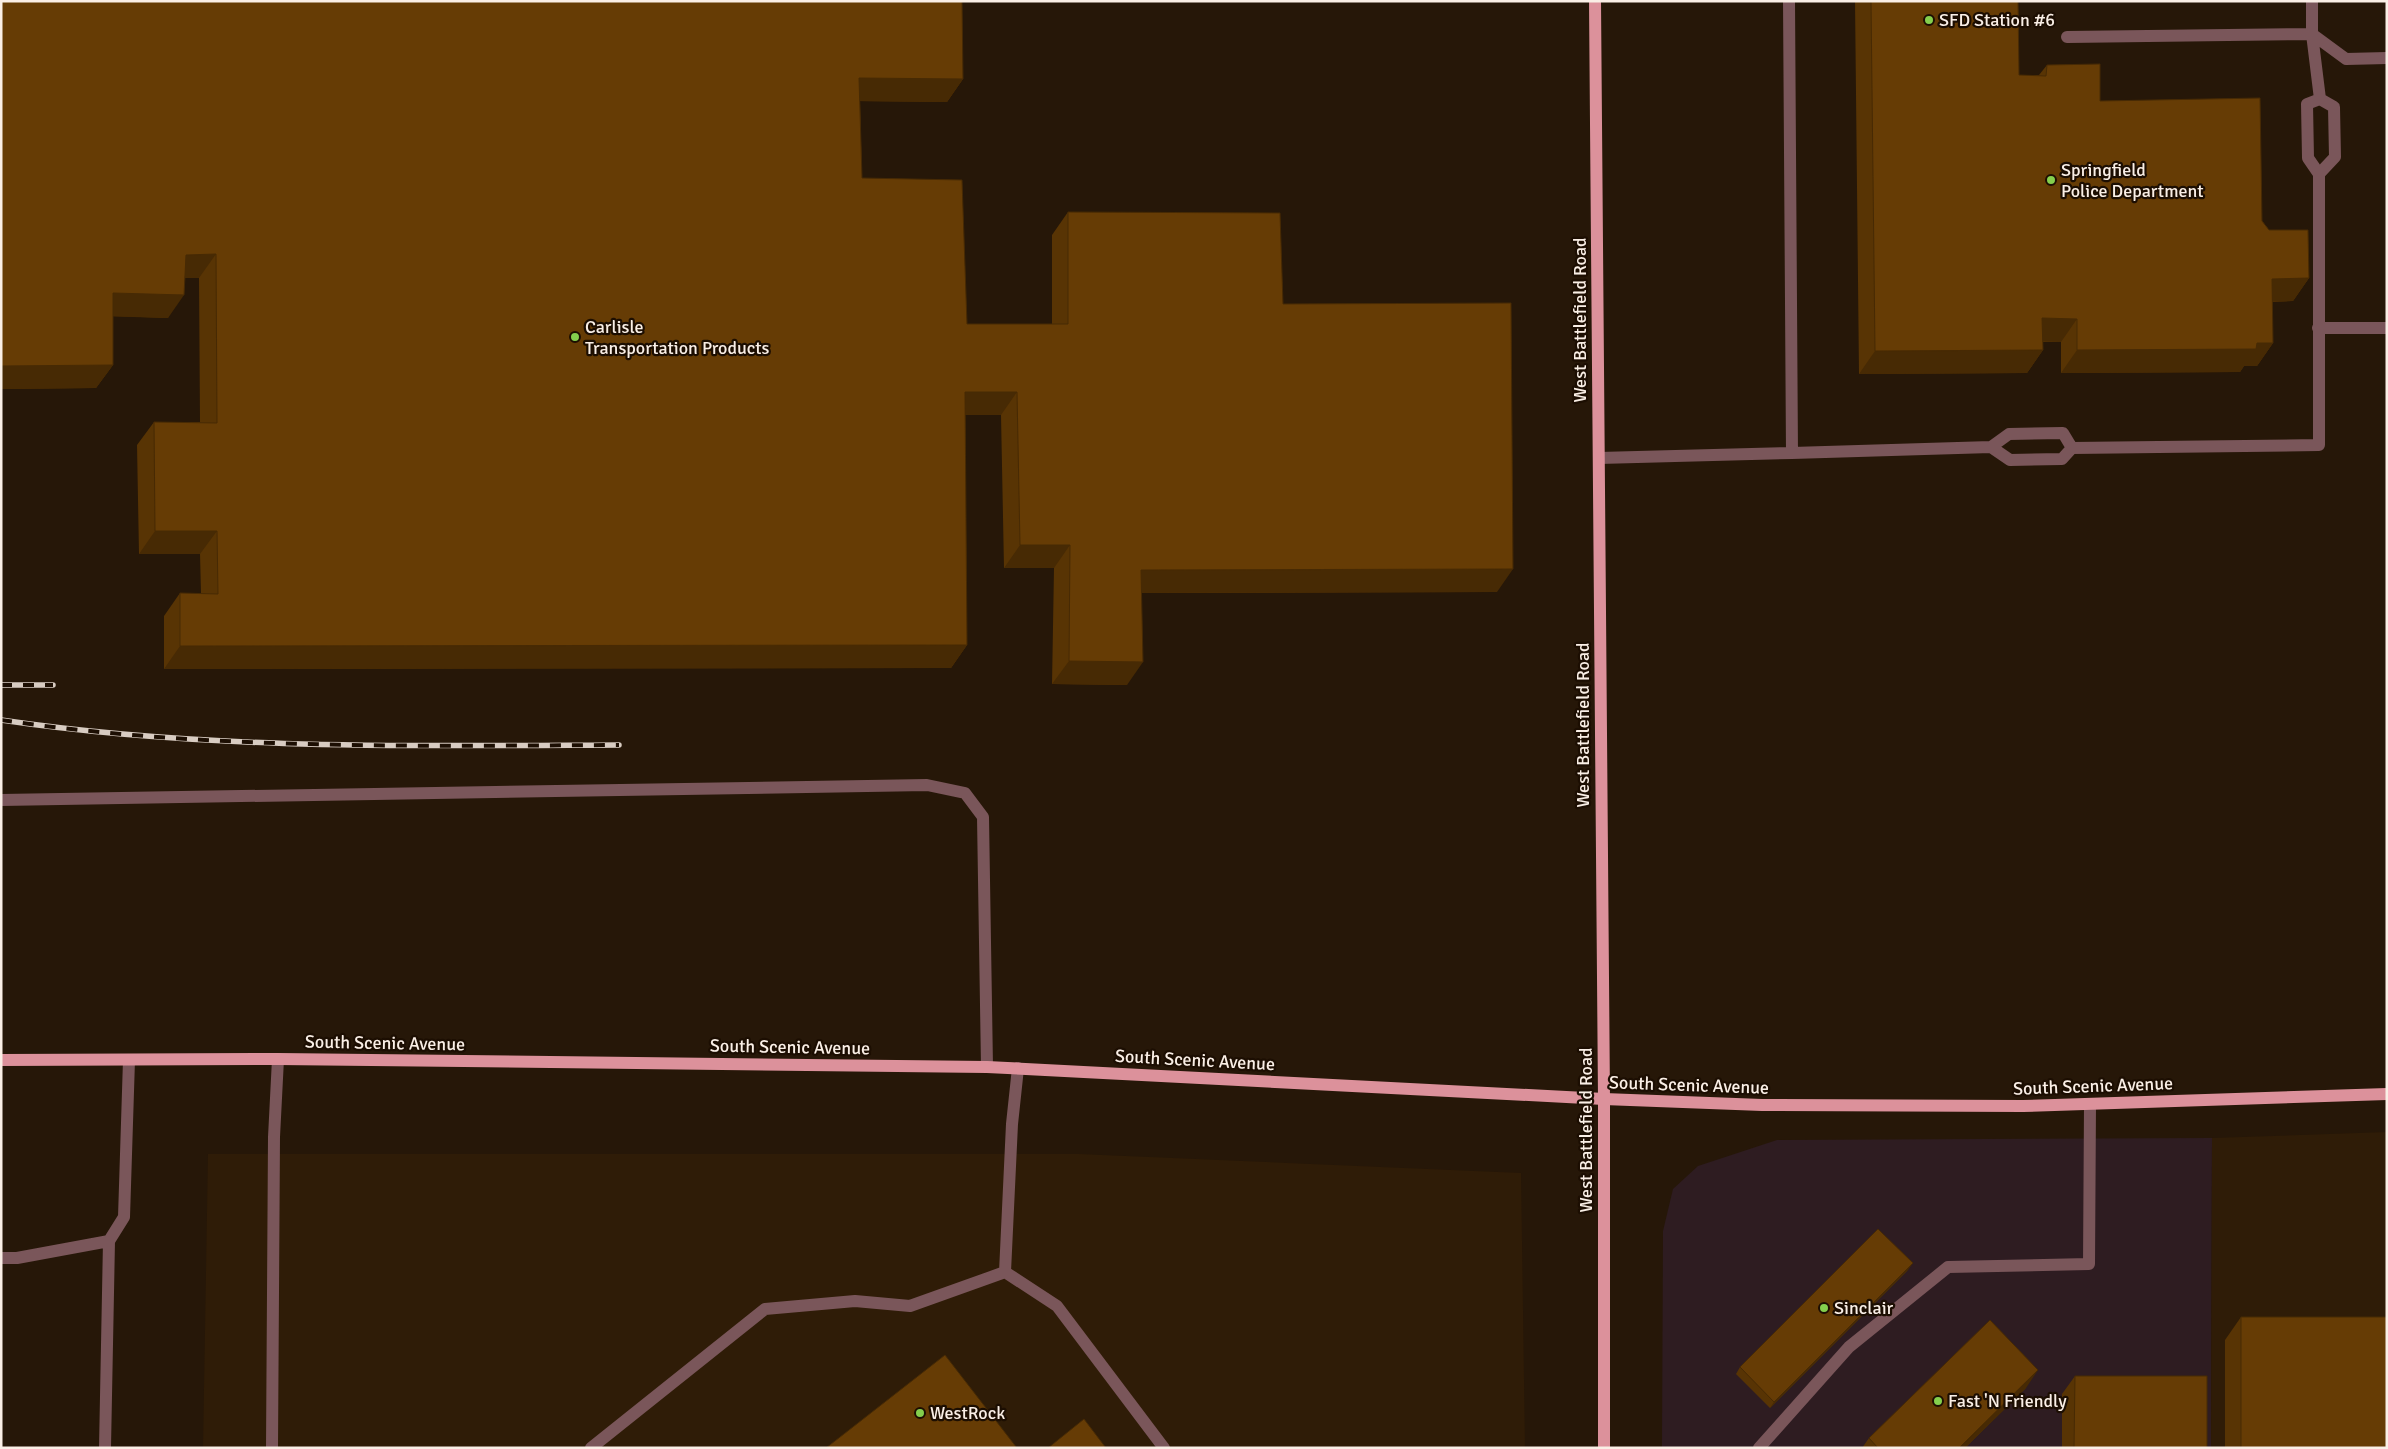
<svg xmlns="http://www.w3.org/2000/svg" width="2388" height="1449" font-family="Signika,sans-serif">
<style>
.commercial{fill:#2e1c21}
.built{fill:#2f1c07}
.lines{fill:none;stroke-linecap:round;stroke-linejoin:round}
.minor{stroke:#7a565a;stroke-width:12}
.major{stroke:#dc919b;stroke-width:12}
.rail-casing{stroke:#d8ccc2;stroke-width:5.5}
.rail{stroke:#1c0e02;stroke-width:4;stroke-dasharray:11;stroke-linecap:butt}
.wall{fill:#583404}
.shaded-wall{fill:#472a04}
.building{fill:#663c05;stroke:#472a04}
.poi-dot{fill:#84cf4d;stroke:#1c0e02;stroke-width:2}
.labels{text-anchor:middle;stroke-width:4.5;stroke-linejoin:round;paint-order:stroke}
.poi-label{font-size:18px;fill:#faefe6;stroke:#1c0e02;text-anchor:start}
.street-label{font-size:18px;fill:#faefe6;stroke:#1c0e02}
</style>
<rect width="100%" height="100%" fill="#261708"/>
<path class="commercial" d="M2212 1138 2211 1448H1662L1663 1231 1673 1189 1698 1166 1777 1140Z"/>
<path class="built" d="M2387 1132V1448H2211L2212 1138Z
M208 1154H1079L1521 1173 1525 1448H203Z"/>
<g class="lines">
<path class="minor" d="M2312 34 2346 59 2387 58
M2312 34 2320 99
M2067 37 2312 34V1
M2320 99 2334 107 2335 157 2319 174 2308 158 2307 104Z
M2318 328H2387
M2072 448 2063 433 2009 434 1991 447 2010 460 2062 459 2072 448 2319 445V174
M1792 453 1991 447
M1599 458 1792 453 1789 1
M1 800 927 785 965 793 983 817 987 1067
M1 1258H17L109 1241 124 1217 129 1060
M1005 1272 1057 1306 1164 1448
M105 1448 109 1241
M272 1448 274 1137 278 1059
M591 1448 765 1309 855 1301 910 1306 1005 1272 1012 1124 1018 1068
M1759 1448 1849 1347 1948 1267 2089 1264 2090 1104"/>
<path class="major" d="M1595 1 1604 1099V1448
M1 1060 278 1059 987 1067 1604 1099 1762 1105 2023 1106 2387 1094"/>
<defs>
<path id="rail" d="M1 685H53
M1 720C205 750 413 746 619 745"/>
</defs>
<use href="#rail" class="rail-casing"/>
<use href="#rail" class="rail"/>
</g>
<path class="wall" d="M1 1 963 79 947 102 860 101 862 178 967 324H1052V235L1068 212 1283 304 1497 592 1142 593 1127 685 1052 684 1054 568H1004L1001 415H965L967 645 951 668 164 669V616L180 593 201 594 200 554H139L137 445 154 422H200L199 278H185L168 318 113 316V365L96 388 1 389Z
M1855 1H2018L2019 75H2039L2047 65 2100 101 2262 221 2269 230 2309 278 2293 301 2272 302 2273 343 2257 366H2244L2240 372 2061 373V342H2043V350L2027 373 1859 374Z
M1908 1270 1770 1408 1736 1374 1740 1367Z
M2241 1317 2387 1448H2225V1340Z
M2075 1376 2207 1448H2062V1394Z
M2026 1388 1965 1448H1862L1869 1438Z"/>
<path class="shaded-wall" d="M859 78 963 79 947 102 842 101Z
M216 254 199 278H170L186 255Z
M2309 278 2293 301 2255 302 2272 279Z
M113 293 184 295 168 318 96 316Z
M2042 318 2077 319 2061 342 2026 341Z
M2257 343H2273L2257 366H2244L2240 372 2061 373 2077 350Z
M2043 350 2027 373 1859 374 1875 351Z
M113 365 96 388 1 389V366Z
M965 392H1017L1001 415H948Z
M155 531H217L200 554H139Z
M1020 545H1070L1054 568H1004Z
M1513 569 1497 592 1125 593 1141 570Z
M967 645 951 668 164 669 180 646Z
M1069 661 1143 662 1127 685 1052 684Z
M1913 1263 1908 1270 1770 1408 1774 1402Z
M2038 1370 2026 1388 1965 1448H1959Z"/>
<path class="building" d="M1 1H962L963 79 859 78 862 178 962 180 967 324H1068V212L1280 213 1283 304 1511 303 1513 569 1141 570 1143 662 1069 661 1070 545H1020L1017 392H965L967 645 180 646V593L218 594 217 531H155L154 422 217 423 216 254 186 255 184 295 113 293V365L1 366Z
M1871 1H2018L2019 75 2046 76 2047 65 2100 64V101L2260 98 2262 221 2269 230H2308L2309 278 2272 279 2273 343H2257L2256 349 2077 350V319L2042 318 2043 350 1875 351Z
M1878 1229 1913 1263 1774 1402 1740 1367Z
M2241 1317H2387V1448H2241Z
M1990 1320 2038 1370 1959 1448H1878L1869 1438Z
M945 1355 1017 1448H826Z
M2075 1376H2207V1448H2074Z
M1084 1419 1106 1448H1048Z"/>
<g class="poi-dot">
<circle cx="1929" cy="20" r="5"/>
<circle cx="2051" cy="180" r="5"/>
<circle cx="575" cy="337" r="5"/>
<circle cx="1824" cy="1308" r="5"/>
<circle cx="1938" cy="1401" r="5"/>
<circle cx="920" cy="1413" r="5"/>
</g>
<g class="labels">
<g class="poi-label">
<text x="1939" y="26">SFD Station #6</text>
<text x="2061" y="176">Springfield<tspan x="2061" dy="21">Police Department</tspan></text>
<text x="585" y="333">Carlisle<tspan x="585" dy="21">Transportation Products</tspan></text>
<text x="1834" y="1314">Sinclair</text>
<text x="1948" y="1407">Fast 'N Friendly</text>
<text x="930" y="1419">WestRock</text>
</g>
<g class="street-label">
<text transform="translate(1580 320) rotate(-90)" y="6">West Battlefield Road</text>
<text transform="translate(1583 725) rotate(-90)" y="6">West Battlefield Road</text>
<text transform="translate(385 1043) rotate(1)" y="6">South Scenic Avenue</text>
<text transform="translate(790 1047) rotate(1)" y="6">South Scenic Avenue</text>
<text transform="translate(1195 1060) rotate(3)" y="6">South Scenic Avenue</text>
<text transform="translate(1689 1085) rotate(2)" y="6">South Scenic Avenue</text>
<text transform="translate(2093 1086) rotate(-2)" y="6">South Scenic Avenue</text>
<text transform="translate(1586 1130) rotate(-90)" y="6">West Battlefield Road</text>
</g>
</g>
<rect width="2388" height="1449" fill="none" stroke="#faefe6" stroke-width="5"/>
</svg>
